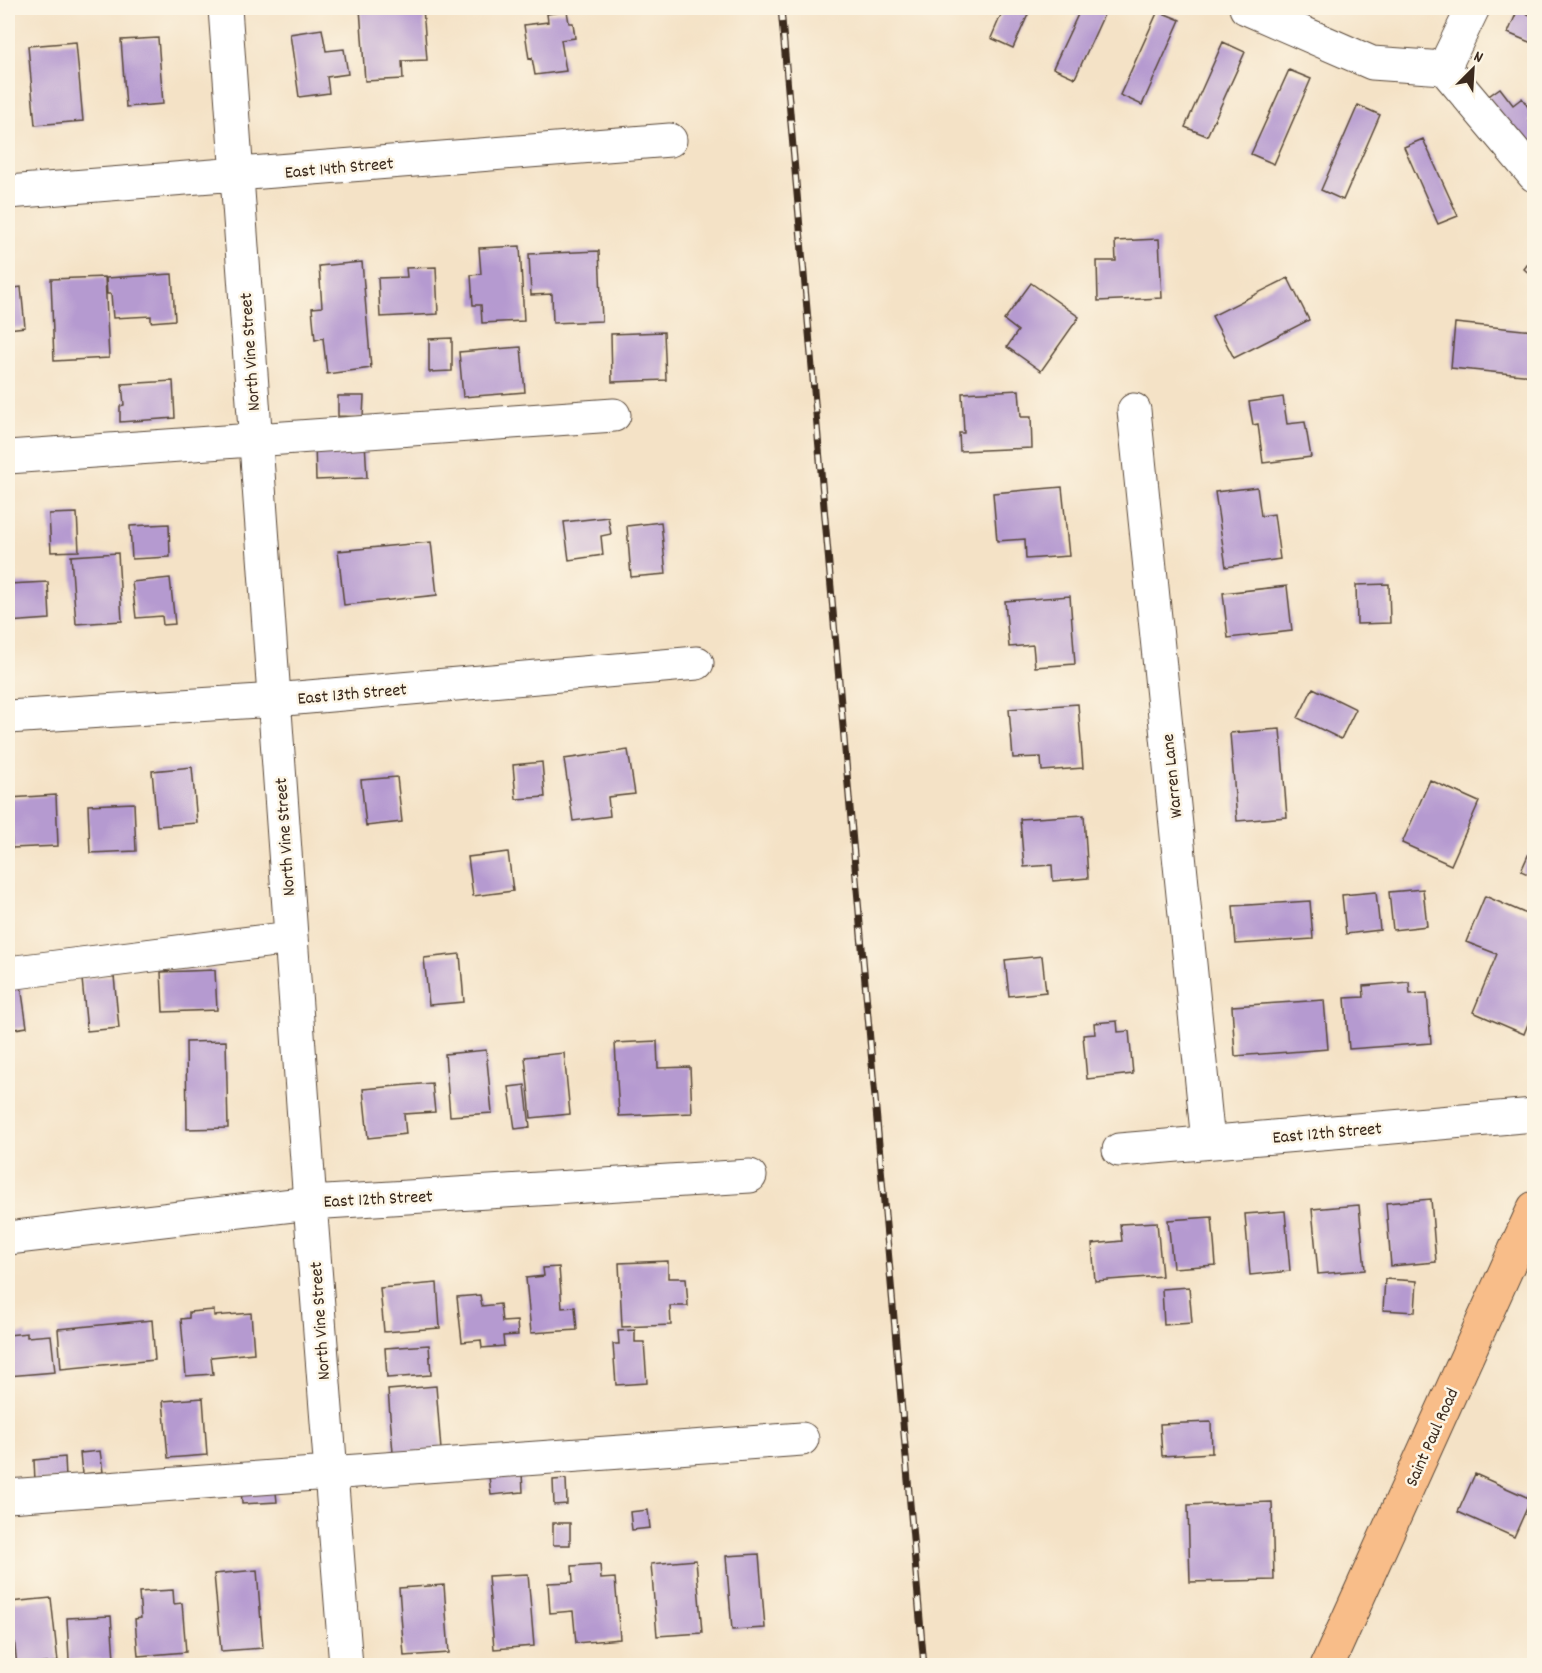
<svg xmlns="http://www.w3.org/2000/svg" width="1542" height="1673" font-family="Dekko,sans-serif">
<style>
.building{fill:#b59ad0}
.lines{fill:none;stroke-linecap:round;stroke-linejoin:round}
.minor-casing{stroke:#574637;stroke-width:35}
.major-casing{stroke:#574637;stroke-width:35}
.minor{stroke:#fff;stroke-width:33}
.major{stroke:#f8bd89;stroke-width:33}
.rail-casing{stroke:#3b2a1e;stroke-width:7}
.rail{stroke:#fcf5e5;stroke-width:4.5;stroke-dasharray:14;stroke-linecap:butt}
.labels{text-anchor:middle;stroke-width:5;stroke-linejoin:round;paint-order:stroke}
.street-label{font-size:18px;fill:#3b2a1e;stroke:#fcf5e5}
</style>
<rect width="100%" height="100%" fill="#fcf5e5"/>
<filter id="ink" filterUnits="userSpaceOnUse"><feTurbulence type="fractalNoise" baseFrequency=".0167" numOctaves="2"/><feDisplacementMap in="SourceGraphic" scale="12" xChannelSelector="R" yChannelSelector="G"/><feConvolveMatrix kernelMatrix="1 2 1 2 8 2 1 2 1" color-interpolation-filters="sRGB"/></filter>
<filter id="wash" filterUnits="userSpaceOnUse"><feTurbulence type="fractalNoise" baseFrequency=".008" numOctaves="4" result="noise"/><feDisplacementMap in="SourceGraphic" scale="24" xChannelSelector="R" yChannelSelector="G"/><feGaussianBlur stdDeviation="1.35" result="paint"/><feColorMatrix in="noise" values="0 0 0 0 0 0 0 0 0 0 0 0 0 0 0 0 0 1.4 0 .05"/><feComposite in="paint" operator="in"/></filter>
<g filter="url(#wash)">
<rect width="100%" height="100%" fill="#f4e2c6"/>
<g id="blocks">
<path class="building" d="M360 8H423L427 60 402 61 403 79 365 81Z
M1004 8H1031L1013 48 991 38Z
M1081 8H1107L1075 78 1053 68Z
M1518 9 1534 17V44L1508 33Z
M567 11 569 23H573L575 38 561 40 566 71 535 75 532 58 529 59 524 25 548 22 547 14Z
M1158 11 1180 20 1142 105 1120 95Z
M322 29 326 51 344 49 348 74 327 77 329 93 299 97 290 34Z
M158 38 163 104 126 107 121 40Z
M76 42 83 121 35 125 28 46Z
M1223 42 1245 52 1207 136 1185 127Z
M1289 70 1311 79 1274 164 1251 154Z
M1500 88 1513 105 1522 98 1534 116 1529 121 1534 128V165L1486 98Z
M1358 105 1380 115 1343 200 1321 190Z
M1423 139 1458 216 1438 224 1404 147Z
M1159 239 1162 298 1098 301 1097 261H1116L1115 241Z
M520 246 524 321 482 323 481 305H473L471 275 481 274 479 248Z
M599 251 602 321 553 323 552 294 531 295 529 254Z
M1534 256V278L1524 269Z
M362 262 371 368 327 374 323 338 315 340 312 308 322 307 319 266Z
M436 267 438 314 380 317 378 278 407 277 406 268Z
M172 274 175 320 151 322V316L113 318 111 294H107L106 278Z
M105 277 109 358 54 361 51 279Z
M1288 278 1309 320 1234 358 1212 316Z
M1031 283 1079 317 1041 371 1007 347 1018 331 1004 320Z
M21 287 25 327 8 329V289Z
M1455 323 1534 331V376L1451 368Z
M664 332 666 380 612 382 611 334Z
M452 338V371L429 372V339Z
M521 347 525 392 463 397 459 352Z
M173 381 175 418 120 422V406L124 405 122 384Z
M1019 390 1021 417H1031L1032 448 960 451 959 433H964L962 393Z
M338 396H364L363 417 338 416Z
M1283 397 1287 424 1305 422 1311 457 1263 463 1258 424 1253 425 1249 402Z
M365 441 367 478 316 480 315 443Z
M1062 487 1069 556 1026 559 1025 539 997 541 993 493Z
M1257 487 1261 516 1274 514 1280 559 1226 567 1215 492Z
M77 513 79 551 51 552 49 514Z
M608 517 611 534 601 536 603 555 569 560 564 522Z
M661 522 666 574 631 577 627 526Z
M169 524 170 557 132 559 130 526Z
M431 542 437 595 344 605 338 551Z
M118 553 122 621 76 624 71 556Z
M170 578 175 624 163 625 162 616 136 618 132 582Z
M48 582 50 619 8 622V584Z
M1389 584 1390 623 1357 624 1356 585Z
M1287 586 1292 631 1228 638 1223 593Z
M1070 596 1075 664 1035 667 1033 645 1009 647 1005 601Z
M1313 688 1356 709 1341 739 1298 718Z
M1078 704 1083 768 1042 771 1041 757 1013 758 1009 709Z
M1280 729 1287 817 1237 821 1230 733Z
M628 750 635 794 608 797 610 816 573 821 564 759Z
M542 762 545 797 516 799 513 765Z
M192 767 197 823 157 826 152 771Z
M397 777 402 822 366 826 361 780Z
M1430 780 1479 802 1451 865 1402 843Z
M56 795 58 846 12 848 9 798Z
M134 803 136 851 90 853 88 805Z
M1084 815 1088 878 1053 881 1052 865 1024 867 1020 819Z
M1534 842V877L1521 871Z
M508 852 513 891 473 896 468 857Z
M1423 889 1427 926 1393 930 1389 892Z
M1376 892 1380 930 1346 934 1342 895Z
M1485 896 1534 917V1009L1524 1034 1473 1012 1497 954 1466 942Z
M1310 901 1313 939 1236 944 1233 906Z
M460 954 464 1002 429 1005 424 958Z
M1042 956 1046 992 1009 996 1005 960Z
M215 970 217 1010 163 1012 161 972Z
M114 976 119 1028 87 1031 82 979Z
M1409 982 1410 994 1427 993 1431 1043 1349 1049 1345 998 1364 997 1363 986Z
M21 986 27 1027 8 1030V988Z
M1324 1000 1328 1049 1235 1056 1232 1006Z
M1117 1021 1118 1032 1129 1031 1133 1074 1087 1079 1083 1035 1095 1034 1094 1023Z
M226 1041 228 1128 187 1129 186 1042Z
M657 1041 658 1068 690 1067 692 1113 619 1116 615 1043Z
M486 1050 492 1113 450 1116 445 1054Z
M564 1053 570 1114 531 1118 525 1057Z
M432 1083 435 1112 404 1114 406 1134 368 1138 363 1089Z
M525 1085 530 1127 515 1129 509 1087Z
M1431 1199 1436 1262 1391 1266 1386 1203Z
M1359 1205 1365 1270 1318 1274 1312 1209Z
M1285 1211 1290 1271 1250 1275 1245 1214Z
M1212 1217 1216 1265 1173 1268 1168 1220Z
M1157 1222 1162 1276 1095 1281 1092 1244 1122 1241 1120 1224Z
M668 1261V1278H686L688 1306H670L671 1325 622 1327 619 1263Z
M559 1267 562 1308 575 1307 577 1330 531 1333 526 1278 544 1276 543 1268Z
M1385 1279 1417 1281 1415 1312 1383 1310Z
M437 1283 440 1328 384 1332 380 1288Z
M1189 1287 1192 1323 1164 1325 1162 1289Z
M480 1295 482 1306 500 1304 502 1322 517 1321 518 1335 503 1336 504 1346 482 1348 481 1340 462 1342 457 1297Z
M214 1310V1316L251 1313 254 1353 211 1357 213 1374 186 1376 181 1319 189 1318V1312Z
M152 1320 155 1360 61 1369 58 1329Z
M635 1330V1342H644L647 1383 616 1385 613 1344H619L618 1331Z
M27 1333V1337L51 1335 55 1372 8 1376V1335Z
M429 1345 431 1375 387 1378 385 1348Z
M436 1386 441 1450 393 1453 388 1390Z
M203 1398 207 1455 168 1458 163 1401Z
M1211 1422 1212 1453 1162 1456 1160 1424Z
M100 1451 103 1472 82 1474 80 1453Z
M65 1457 66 1479 35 1481 34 1460Z
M522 1473 523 1492 491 1495 489 1476Z
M1475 1474 1531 1499 1514 1537 1458 1512Z
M566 1479 567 1504 554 1505 553 1480Z
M275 1483 277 1502 242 1504 241 1485Z
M1272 1502 1274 1580 1190 1582 1188 1505Z
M648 1510 650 1528 632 1530 630 1512Z
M553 1523H570V1545H553Z
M759 1554 765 1628 732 1630 726 1556Z
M696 1560 702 1633 657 1636 651 1564Z
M600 1564 601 1579 615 1578 620 1639 576 1643 573 1611 550 1613 548 1583 573 1582 572 1566Z
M257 1570 263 1648 221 1651 214 1574Z
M528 1574 534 1646 494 1649 488 1576Z
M444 1585 449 1653 404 1656 399 1588Z
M173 1590 174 1604 182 1603 186 1652 138 1656 135 1619 141 1618 139 1592Z
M51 1598 58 1662 17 1666 10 1602Z
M111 1616 114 1659 69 1660 67 1618Z"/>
</g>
</g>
<g filter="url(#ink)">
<use href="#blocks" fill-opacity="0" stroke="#574637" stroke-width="1.5"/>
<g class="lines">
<defs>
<path id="minor" d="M225 8 310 1203 346 1666
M1246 8 1372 63 1444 68
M1444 68 1534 175
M1444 68 1473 8
M8 192 670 140
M1134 410 1208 1142
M8 457 614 415
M8 717 274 700 697 663
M8 973 291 938
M1119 1150 1534 1115
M8 1238 310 1203 750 1176
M8 1496 802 1439"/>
<path id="major" d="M1327 1666 1534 1208"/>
</defs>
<use href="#minor" class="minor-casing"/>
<use href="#major" class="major-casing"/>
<use href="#minor" class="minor"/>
<use href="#major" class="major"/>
<defs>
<path id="rail" d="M781 8 924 1666"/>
</defs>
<use href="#rail" class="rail-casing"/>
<use href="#rail" class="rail"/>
</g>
</g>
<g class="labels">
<g class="street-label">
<text transform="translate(339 167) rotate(-5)" y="6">East 14th Street</text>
<text transform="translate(249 352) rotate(-94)" y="6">North Vine Street</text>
<text transform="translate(352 693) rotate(-5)" y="6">East 13th Street</text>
<text transform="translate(1171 776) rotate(-96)" y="6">Warren Lane</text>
<text transform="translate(284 837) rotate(-94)" y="6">North Vine Street</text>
<text transform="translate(1327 1132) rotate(-5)" y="6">East 12th Street</text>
<text transform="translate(378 1198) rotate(-3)" y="6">East 12th Street</text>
<text transform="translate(319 1321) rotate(-94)" y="6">North Vine Street</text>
<text transform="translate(1431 1437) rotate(-66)" y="6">Saint Paul Road</text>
</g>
</g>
<rect width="1542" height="1673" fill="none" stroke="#fcf5e5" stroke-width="30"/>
<g transform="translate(1473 69) rotate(24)" stroke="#fcf5e5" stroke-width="4.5" paint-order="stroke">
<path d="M0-4.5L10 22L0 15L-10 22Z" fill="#3b2a1e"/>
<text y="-9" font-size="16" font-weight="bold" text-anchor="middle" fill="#3b2a1e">N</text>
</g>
</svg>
